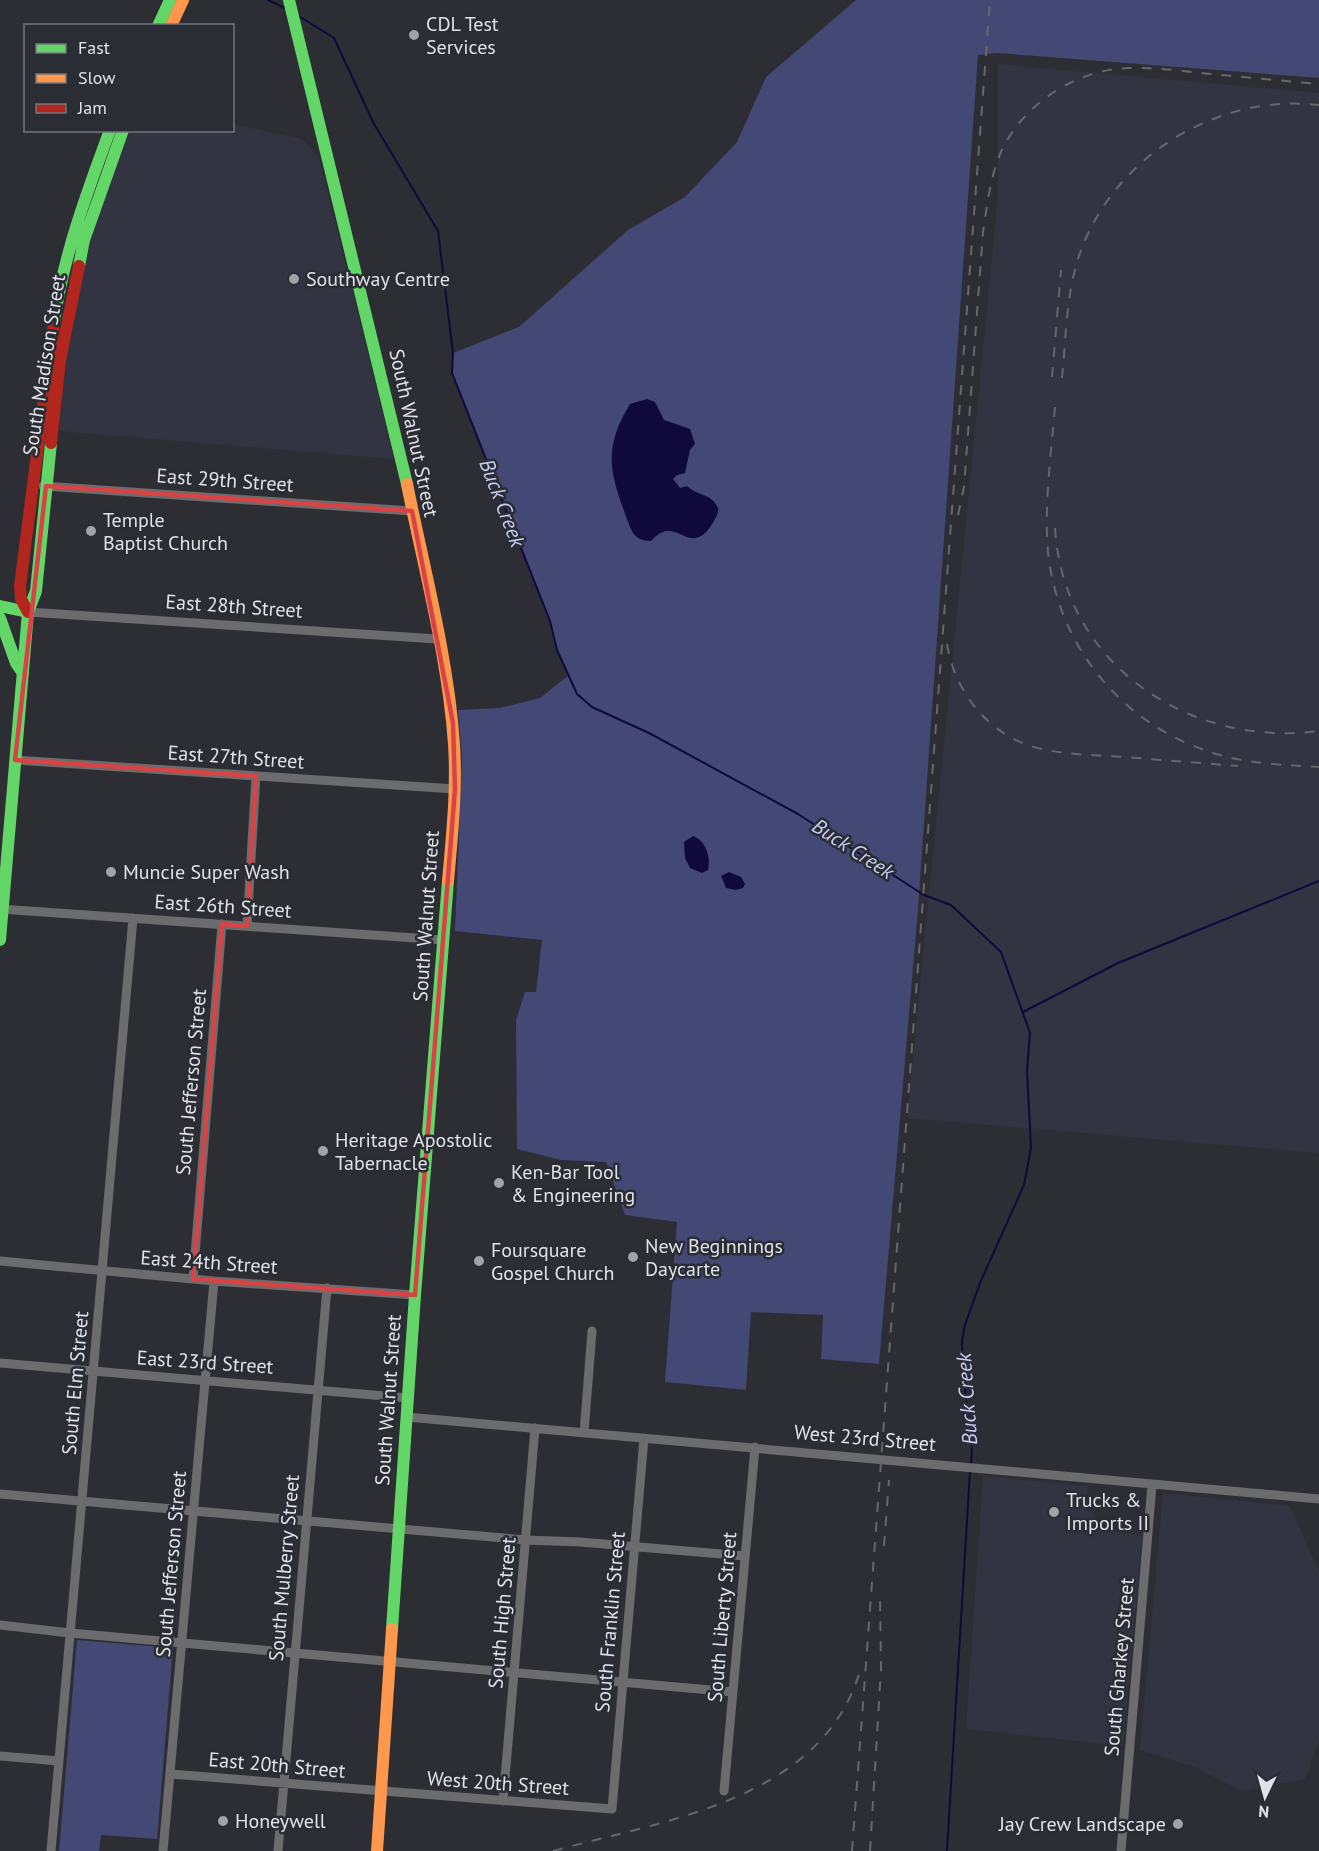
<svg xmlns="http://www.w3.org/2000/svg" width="1319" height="1851" font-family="'PT Sans',sans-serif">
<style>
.built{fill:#323442}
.green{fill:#434875}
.water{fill:#0f093c}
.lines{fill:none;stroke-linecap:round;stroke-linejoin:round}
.stream{stroke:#0f093c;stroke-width:2}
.street{stroke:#6c6c6e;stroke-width:9}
.fast{stroke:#63d668;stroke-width:12}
.slow{stroke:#ff974d;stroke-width:12}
.jam{stroke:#b3261e;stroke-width:12}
.rail{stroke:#66676a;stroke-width:2;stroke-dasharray:10 10;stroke-linecap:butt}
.marked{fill:none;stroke:#d84445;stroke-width:4.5;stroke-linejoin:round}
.poi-dot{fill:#a2a3a9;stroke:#2b2d35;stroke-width:2}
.labels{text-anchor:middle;stroke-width:5;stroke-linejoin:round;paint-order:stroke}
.poi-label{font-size:20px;fill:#e1e2e8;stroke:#2b2d35;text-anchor:start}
.street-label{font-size:20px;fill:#e1e2e8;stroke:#2b2d35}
.water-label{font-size:21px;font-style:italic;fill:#c5cdf2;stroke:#2b2d35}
</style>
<rect width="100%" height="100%" fill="#2d2e33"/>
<path class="built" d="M998 64 1319 93V1153L907 1118 998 197Z
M233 124 302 139 319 158 394 459 59 431 67 348 78 291 100 206 129 131 232 130Z
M983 1476 1088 1486 1086 1510 1093 1512 1092 1530 1142 1535 1123 1746 966 1729Z
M1163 1493 1290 1506 1319 1571V1740L1305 1779 1242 1791 1195 1767 1140 1750Z"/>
<path class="green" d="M856 0H1319V78L998 53 978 55 918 909 879 1364 821 1359 823 1315 751 1312 746 1390 665 1382 677 1222 625 1215 606 1162 561 1160 517 1149 516 1020 525 992H536L542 940 455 931 462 756 458 710 500 708 540 698 569 675 557 650 550 621 452 373 453 353 519 327 628 230 685 197 737 142 766 77Z
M77 1640 173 1648 157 1839 101 1835 99 1851H59Z"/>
<path class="water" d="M647 399 655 402 664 420 690 429 695 444 690 450 685 473 677 475 673 479 680 488 687 486C696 495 711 494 717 506 720 511 717 515 715 519 690 565 678 510 651 541 640 541 634 537 630 527 612 478 600 453 630 404Z
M693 836C706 840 711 858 708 870L702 873 690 868 685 858 684 842Z
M729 872 741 877 745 884 743 888 736 890 726 888 721 876Z"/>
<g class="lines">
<path class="stream" d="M268 0 287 9
M297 15 334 38 374 124 438 231 453 353 452 373 550 621 557 650 577 694 592 707 649 733 798 814 924 895 951 905 1001 952 1030 1033 1027 1070 1031 1148 1024 1185 980 1283 965 1325 962 1341 963 1372 972 1447 971 1465
M1023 1012 1118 963 1319 881
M947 1851 970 1471"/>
<path class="street" d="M43 486 412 511
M28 612 437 639
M15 760 455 789
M0 909 444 940
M247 926 256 776
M0 1261 214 1281 415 1295
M193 1279 222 924
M0 1363 408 1398
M407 1417 1319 1499
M584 1433 592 1331
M0 1494 526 1540 580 1542 745 1556
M0 1625 70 1633 733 1692
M0 1756 59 1761
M170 1774 612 1809 644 1438
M724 1791 755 1447
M503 1801 535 1428
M51 1851 133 918
M163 1851 214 1281
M278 1851 327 1288
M1121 1851 1152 1485"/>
<path class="fast" d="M289 0 407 484
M158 26 170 0
M79 266 84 240 123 130
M54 322C63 257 87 192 110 130
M0 606 28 612
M0 618 16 663 23 673
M0 940 28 612 36 591 51 443
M392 1629 415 1295 448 881"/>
<path class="slow" d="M171 26 183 0
M407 484C424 569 448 657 454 744 457 790 452 836 448 881
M377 1851 392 1629"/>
<path class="jam" d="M51 443 60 360 79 266
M28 612 21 599 20 586 54 322"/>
<path class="rail" d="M1052 377 1061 270
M1062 378C1066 338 1066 295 1079 256 1112 158 1216 93 1319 105
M1055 407C1051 455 1044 505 1048 552 1058 649 1126 729 1220 755 1252 764 1286 765 1319 767
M958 515 964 487 983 232C987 206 990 177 1001 152 1023 104 1075 70 1128 68 1155 67 1183 71 1210 74 1246 77 1283 81 1319 84
M1055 528C1063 665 1190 748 1319 731
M947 644C955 694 991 738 1042 749 1069 755 1097 755 1124 757 1162 760 1200 763 1238 766
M884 1546 889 1480
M553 1851C665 1820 825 1800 861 1667
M852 1851 990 0
M870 1851 881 1669 880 1597"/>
</g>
<path class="marked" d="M46 486 412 511 453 723 455 789 415 1295 193 1279 222 924 247 926 256 776 15 760Z"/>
<g class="poi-dot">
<circle cx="414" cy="35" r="6"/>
<circle cx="294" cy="279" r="6"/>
<circle cx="91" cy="531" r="6"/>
<circle cx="111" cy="872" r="6"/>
<circle cx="323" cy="1151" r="6"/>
<circle cx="499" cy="1183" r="6"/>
<circle cx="633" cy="1257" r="6"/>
<circle cx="479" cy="1261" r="6"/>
<circle cx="1054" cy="1512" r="6"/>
<circle cx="223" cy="1821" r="6"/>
<circle cx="1178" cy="1824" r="6"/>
</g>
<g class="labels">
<g class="poi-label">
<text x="426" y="31">CDL Test<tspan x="426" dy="23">Services</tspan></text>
<text x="306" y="286">Southway Centre</text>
<text x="103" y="527">Temple<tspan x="103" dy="23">Baptist Church</tspan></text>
<text x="123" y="879">Muncie Super Wash</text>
<text x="335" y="1147">Heritage Apostolic<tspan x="335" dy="23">Tabernacle</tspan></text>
<text x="511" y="1179">Ken-Bar Tool<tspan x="511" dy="23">&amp; Engineering</tspan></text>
<text x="645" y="1253">New Beginnings<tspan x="645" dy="23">Daycarte</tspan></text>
<text x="491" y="1257">Foursquare<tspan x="491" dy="23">Gospel Church</tspan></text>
<text x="1066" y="1507">Trucks &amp;<tspan x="1066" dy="23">Imports II</tspan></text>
<text x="235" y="1828">Honeywell</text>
<text x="1166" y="1831" text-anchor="end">Jay Crew Landscape</text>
</g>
<g class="street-label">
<text transform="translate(44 365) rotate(-81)" y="7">South Madison Street</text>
<text transform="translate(414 433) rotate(78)" y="7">South Walnut Street</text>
<text transform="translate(225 480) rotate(4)" y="7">East 29th Street</text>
<text transform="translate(234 606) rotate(4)" y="7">East 28th Street</text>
<text transform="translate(236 757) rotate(4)" y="7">East 27th Street</text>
<text transform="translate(223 906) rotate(4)" y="7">East 26th Street</text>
<text transform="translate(426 916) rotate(-86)" y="7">South Walnut Street</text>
<text transform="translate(191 1082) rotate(-85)" y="7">South Jefferson Street</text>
<text transform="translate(209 1262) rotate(4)" y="7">East 24th Street</text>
<text transform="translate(205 1362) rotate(4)" y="7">East 23rd Street</text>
<text transform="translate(75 1383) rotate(-85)" y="7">South Elm Street</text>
<text transform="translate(388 1400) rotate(-86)" y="7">South Walnut Street</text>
<text transform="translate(865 1438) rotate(5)" y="7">West 23rd Street</text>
<text transform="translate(171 1564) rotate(-85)" y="7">South Jefferson Street</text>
<text transform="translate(284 1568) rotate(-85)" y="7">South Mulberry Street</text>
<text transform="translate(502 1613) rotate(-85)" y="7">South High Street</text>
<text transform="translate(722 1617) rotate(-85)" y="7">South Liberty Street</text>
<text transform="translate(610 1622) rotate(-85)" y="7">South Franklin Street</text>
<text transform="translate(1119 1667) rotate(-85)" y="7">South Gharkey Street</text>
<text transform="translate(277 1765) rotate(5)" y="7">East 20th Street</text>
<text transform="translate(498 1783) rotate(4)" y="7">West 20th Street</text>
</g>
<g class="water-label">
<text transform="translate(502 503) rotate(69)" y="7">Buck Creek</text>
<text transform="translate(853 849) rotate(33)" y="7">Buck Creek</text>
<text transform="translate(967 1399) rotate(-94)" y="7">Buck Creek</text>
</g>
</g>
<rect x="24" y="24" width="210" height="108" fill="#2b2d35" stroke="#74757d" stroke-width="1.5"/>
<rect x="36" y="44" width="30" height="9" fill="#63d668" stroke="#74757d" stroke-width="1.5"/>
<text x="78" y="54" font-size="18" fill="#e1e2e8">Fast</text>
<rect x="36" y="74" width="30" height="9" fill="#ff974d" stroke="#74757d" stroke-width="1.5"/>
<text x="78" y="84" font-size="18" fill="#e1e2e8">Slow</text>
<rect x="36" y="104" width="30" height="9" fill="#b3261e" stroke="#74757d" stroke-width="1.5"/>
<text x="78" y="114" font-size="18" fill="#e1e2e8">Jam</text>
<g transform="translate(1265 1797) rotate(185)" stroke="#2b2d35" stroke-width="4.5" paint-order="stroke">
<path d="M0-4.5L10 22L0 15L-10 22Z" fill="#e1e2e8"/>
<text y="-9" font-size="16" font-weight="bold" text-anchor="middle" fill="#e1e2e8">N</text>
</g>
</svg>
